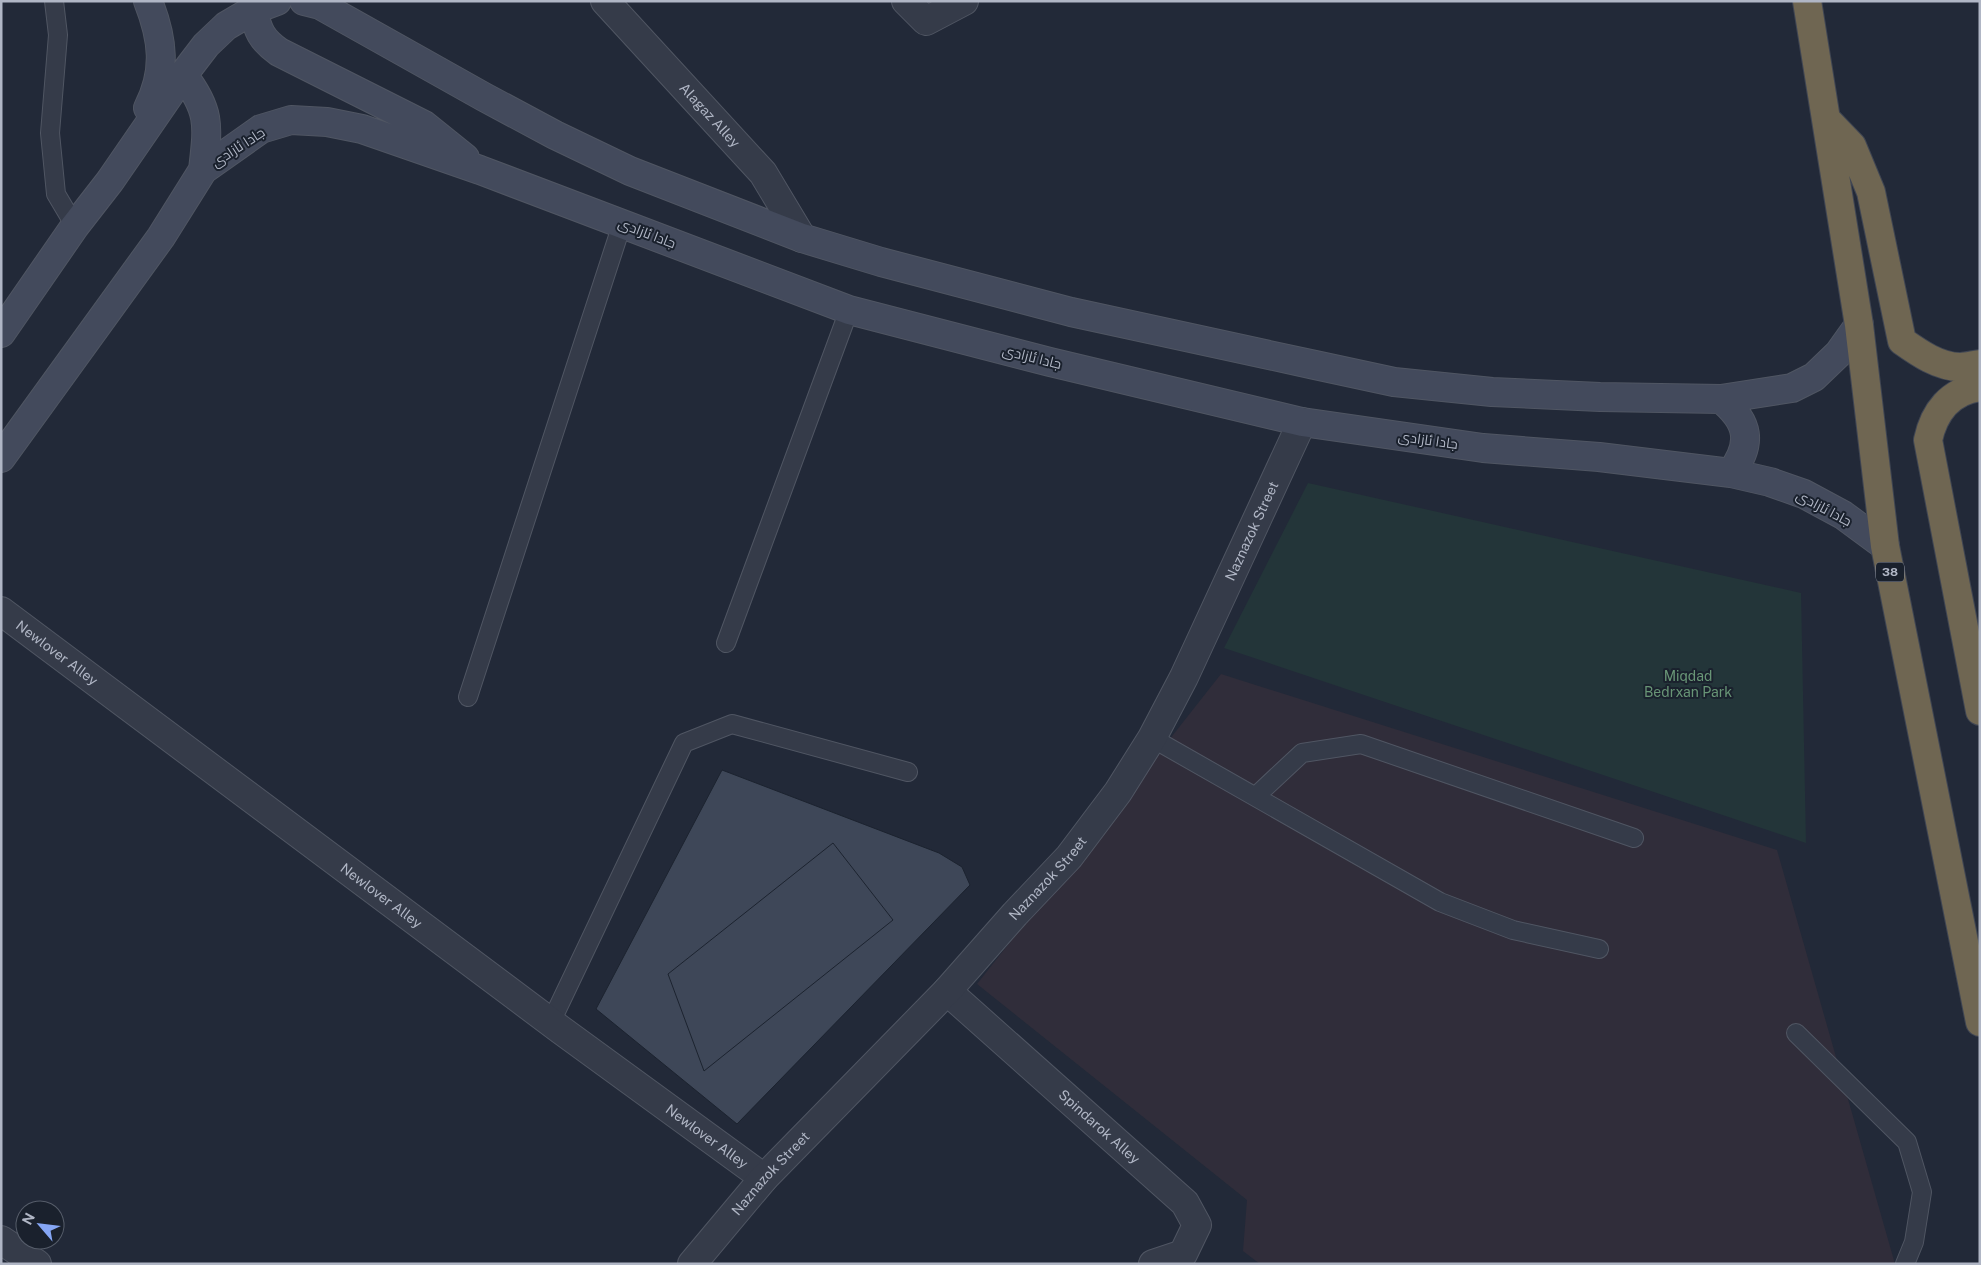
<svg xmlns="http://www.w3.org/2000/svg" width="1981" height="1265" font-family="'Public Sans',Cairo,sans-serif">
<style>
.medical{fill:#302d3a}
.green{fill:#233539}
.building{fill:#3e4758;stroke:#1c232f}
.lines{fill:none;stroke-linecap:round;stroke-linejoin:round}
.lane-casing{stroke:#505663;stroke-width:20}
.street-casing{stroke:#505663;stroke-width:30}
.secondary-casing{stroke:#505663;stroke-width:30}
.highway-casing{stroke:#404653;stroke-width:30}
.lane{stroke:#353b49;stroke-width:18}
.street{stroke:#353b49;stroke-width:28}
.secondary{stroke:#434a5c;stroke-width:28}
.highway{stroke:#6f6652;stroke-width:28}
.labels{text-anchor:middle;stroke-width:4;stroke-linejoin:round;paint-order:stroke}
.shield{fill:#1a212d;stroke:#838997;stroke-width:1}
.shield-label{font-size:12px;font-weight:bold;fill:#b0b6c5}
.street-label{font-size:14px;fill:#b0b6c5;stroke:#1a212d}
.park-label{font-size:14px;fill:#689576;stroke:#1a212d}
</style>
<rect width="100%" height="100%" fill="#222938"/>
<path class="medical" d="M1221 674 1777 850 1895 1264H1260L1243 1251 1247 1200 977 984Z"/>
<path class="green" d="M1308 483 1801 593 1806 843 1224 648Z"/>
<path class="building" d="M722 770 939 853 962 867 970 885 737 1124 596 1009Z
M833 843 893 920 704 1071 668 974Z"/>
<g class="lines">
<defs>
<path id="lane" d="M54 1 58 35 50 133 56 194 75 226
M726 643 849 310
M468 697 622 224
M1152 738 1440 902 1513 930 1599 949
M1256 796 1302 753 1361 744 1634 838
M551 1022 684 743 732 724 908 772
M1796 1033 1907 1142 1922 1192 1914 1242 1905 1264"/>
<g id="street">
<path id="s1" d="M605 1 763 173 802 238"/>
<path d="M906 1 926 21 964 1"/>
<path id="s2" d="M1 611 561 1030 764 1178"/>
<path id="s3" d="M947 991 1185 1203 1197 1225 1183 1254 1153 1264"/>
<path d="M1 1240 37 1264"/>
<path id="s4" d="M692 1264 764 1178 947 991 1015 914 1069 857 1118 792 1152 738 1184 677 1302 422"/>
</g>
<path id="secondary" d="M304 1 320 5 484 97 555 135 630 171 802 238 881 262 1071 312 1315 365 1394 382 1492 392 1600 397 1721 399 1792 388 1814 377 1839 353 1859 325
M253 10C258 31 261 39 279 52L424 125 465 158
M183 75C211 111 208 126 203 170
M148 108C167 71 163 39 148 1
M1 333 75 226 110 181 183 75 206 45 226 26 253 10 277 1
M1721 399C1749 422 1753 443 1731 473
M1 458 161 237 203 170 261 129 291 120 327 122 362 129 480 170 849 310 1050 362 1302 422 1483 448 1599 457 1731 473 1770 482 1804 494 1843 515 1885 546"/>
<path id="highway" d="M1807 1 1859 325 1885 546 1980 1022
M1826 119 1852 146 1871 192 1902 341C1919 353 1939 367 1960 367 1966 367 1973 365 1980 364
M1980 387C1950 391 1934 412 1928 440L1980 711"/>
</defs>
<use href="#lane" class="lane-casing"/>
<use href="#street" class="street-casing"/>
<use href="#secondary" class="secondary-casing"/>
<use href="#highway" class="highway-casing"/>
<use href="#lane" class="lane"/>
<use href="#street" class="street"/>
<use href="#secondary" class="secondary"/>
<use href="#highway" class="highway"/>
</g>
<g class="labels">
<rect class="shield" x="1876" y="562.5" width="28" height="19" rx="4"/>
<g class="shield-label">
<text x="1890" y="576">38</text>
</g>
<g class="street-label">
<text dy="5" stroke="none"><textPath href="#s1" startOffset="155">Alagaz Alley</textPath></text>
<text transform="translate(238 147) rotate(-33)" y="5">جادا ئازادی</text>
<text transform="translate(647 233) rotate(21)" y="5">جادا ئازادی</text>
<text transform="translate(1032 357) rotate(14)" y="5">جادا ئازادی</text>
<text transform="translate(1428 440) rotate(8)" y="5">جادا ئازادی</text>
<text transform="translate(1824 508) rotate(28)" y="5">جادا ئازادی</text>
<text dy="5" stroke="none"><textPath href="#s4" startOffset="930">Naznazok Street</textPath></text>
<text dy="5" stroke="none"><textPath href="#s2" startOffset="70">Newlover Alley</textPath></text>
<text dy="5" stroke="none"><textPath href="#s4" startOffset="525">Naznazok Street</textPath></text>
<text dy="5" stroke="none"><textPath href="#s2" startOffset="475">Newlover Alley</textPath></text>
<text dy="5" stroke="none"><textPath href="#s3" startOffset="204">Spindarok Alley</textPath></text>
<text dy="5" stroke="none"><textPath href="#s2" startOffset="880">Newlover Alley</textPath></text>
<text dy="5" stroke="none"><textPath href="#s4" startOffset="120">Naznazok Street</textPath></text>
</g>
<g class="park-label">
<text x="1688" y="681">Miqdad<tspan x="1688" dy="16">Bedrxan Park</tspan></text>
</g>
</g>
<rect width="1981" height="1265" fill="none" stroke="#b0b6c5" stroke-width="5"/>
<g transform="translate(40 1225) rotate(298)"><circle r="24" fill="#1a212d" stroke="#565d6a"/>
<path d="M0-4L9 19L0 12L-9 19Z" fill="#85a6f5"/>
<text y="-8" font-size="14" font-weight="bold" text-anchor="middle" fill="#b0b6c5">N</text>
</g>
</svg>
